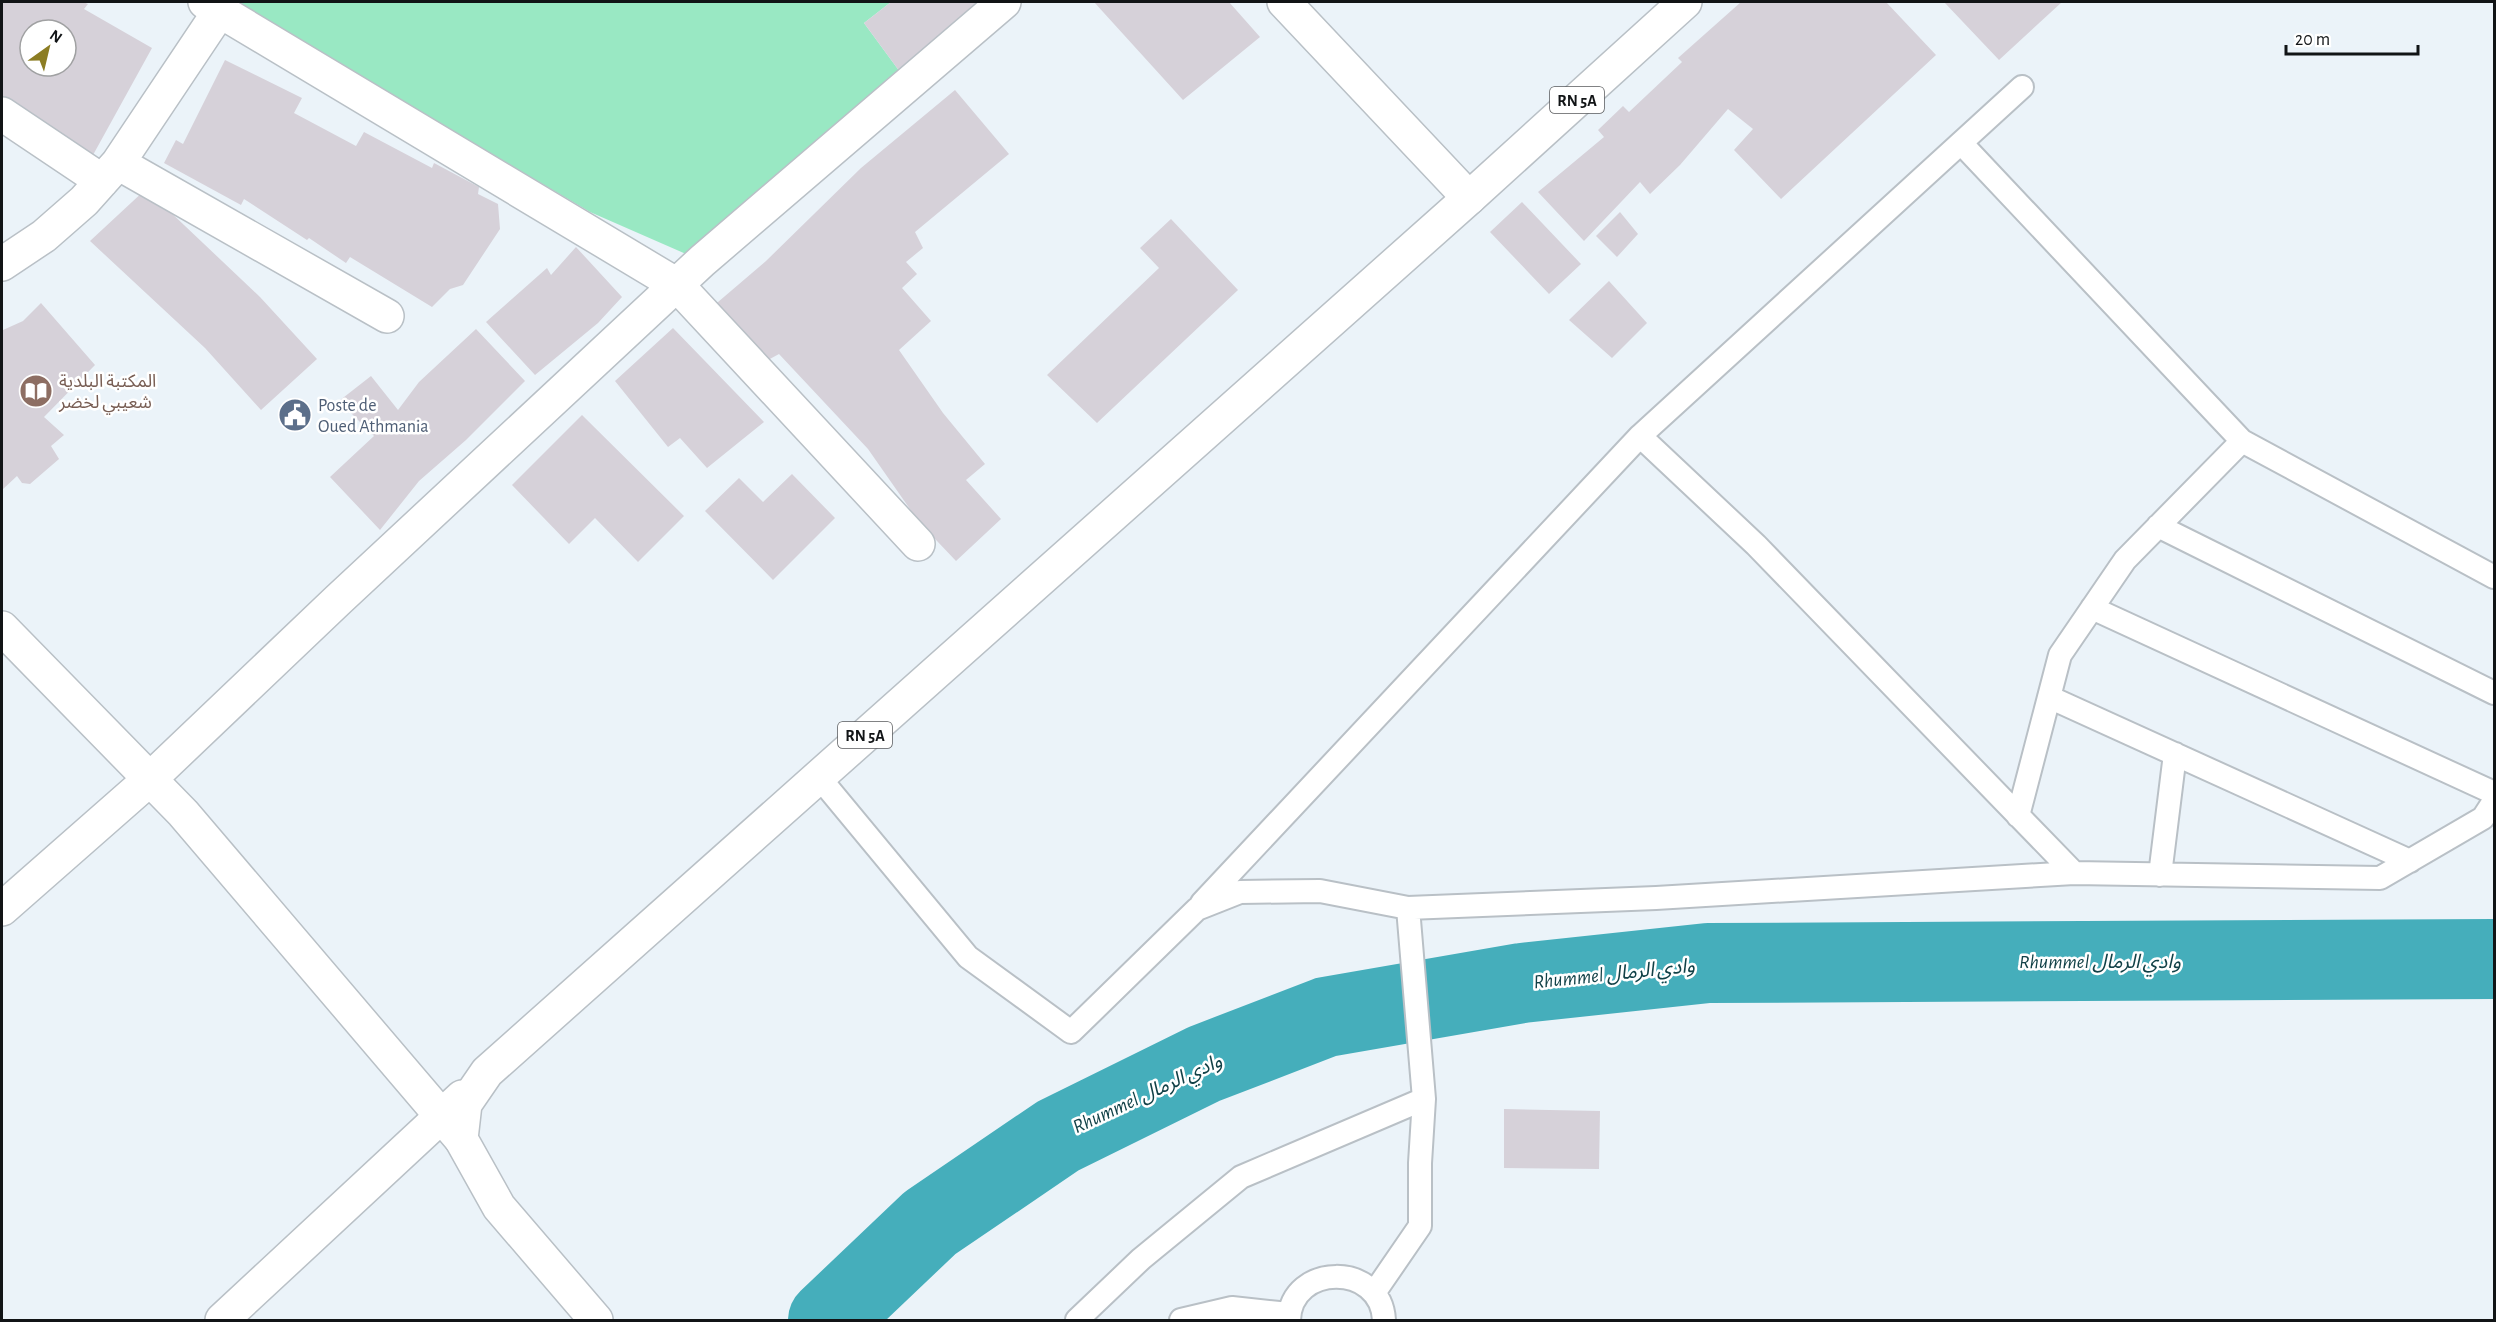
<svg xmlns="http://www.w3.org/2000/svg" width="2496" height="1322" font-family="'Alegreya Sans','Noto Sans Arabic',sans-serif">
<style>
.green{fill:#99e8c3}
.lines{fill:none;stroke-linecap:round;stroke-linejoin:round}
.river{stroke:#45aebb;stroke-width:80}
.building{fill:#d6d1d9;fill-rule:evenodd}
.lane-casing{stroke:#b9c0c6;stroke-width:26}
.street-casing{stroke:#b9c0c6;stroke-width:36}
.secondary-casing{stroke:#b9c0c6;stroke-width:36}
.primary-casing{stroke:#b9c0c6;stroke-width:36}
.lane{stroke:#fff;stroke-width:22}
.street{stroke:#fff;stroke-width:33}
.secondary{stroke:#fff;stroke-width:33}
.primary{stroke:#fff;stroke-width:33}
.labels{text-anchor:middle;stroke-width:5;stroke-linejoin:round;paint-order:stroke}
.shield{fill:#fff;stroke:#585a5c;stroke-width:1.5}
.shield-label{font-size:16px;font-weight:bold;fill:#111416}
.education-label{font-size:18px;fill:#785e54;stroke:#fff;text-anchor:start}
.service-label{font-size:18px;fill:#4e5e75;stroke:#fff;text-anchor:start}
.water-label{font-size:20px;font-style:italic;fill:#114147;stroke:#fff}
</style>
<rect width="100%" height="100%" fill="#ebf3f9"/>
<path class="green" d="M234 2H891L864 23 900 72 702 261 590 212Z"/>
<g class="lines">
<path class="river" d="M828 1320 930 1223 1058 1136 1204 1064 1326 1017 1522 983 1708 963 2494 959"/>
</g>
<path class="building" d="M2 2H83L88 4 84 9 152 48 93 155 2 103ZM30 30H66V66H30Z
M891 2H996L900 72 864 23Z
M1094 2H1229L1260 37 1183 100Z
M1741 2H1886L1936 55 1781 199 1734 150 1753 129 1728 109 1680 165 1650 194 1640 182 1584 241 1538 192 1604 137 1598 130 1623 106 1629 112 1682 62 1678 58Z
M1944 2H2062L1999 60Z
M225 60 302 98 294 113 356 146 364 132 432 168 434 163 479 187 478 194 498 204 500 229 463 285 450 289 432 307 350 257 346 263 309 238 307 240 244 199 241 205 164 163 176 140 183 144Z
M955 90 1009 154 915 232 923 248 906 262 917 274 902 288 931 321 899 350 943 413 985 464 966 480 1001 519 956 561 919 522 868 449 779 354 768 360 711 308 766 261 861 168Z
M146 189 260 297 317 359 261 410 205 348 90 241Z
M1522 202 1581 264 1549 294 1490 232Z
M1620 212 1638 234 1617 257 1596 236Z
M1171 219 1238 290 1097 423 1047 375 1159 268 1140 248Z
M576 247 622 297 598 323 535 375 486 322 547 268 551 275Z
M1609 281 1647 323 1612 358 1569 320Z
M41 303 95 365 44 417 64 435 51 446 59 459 30 484 22 483 17 476 2 490V328L3 330 23 321Z
M673 328 764 422 707 468 680 438 668 447 615 381Z
M476 329 525 381 466 440 419 481 380 530 330 477 374 436 339 401 371 376 398 410 419 382Z
M582 415 684 516 638 562 595 518 569 544 512 485Z
M792 474 835 518 773 580 705 511 739 478 763 502Z
M1504 1109 1600 1111 1599 1169 1504 1168Z"/>
<g class="lines">
<defs>
<path id="lane" d="M1961 143 2242 441 2125 560 2060 655 2018 816
M1640 436 1756 545 2074 873
M2242 441 2494 577
M2158 526 2494 693
M2092 608 2494 793
M2049 697 2410 861
M818 776 968 957 1071 1032 1197 909 1240 892 1320 891 1408 908 1656 898 2074 873 2380 878 2483 818 2494 801
M2160 875 2175 754
M1202 903 1640 436 2022 87
M1374 1293 1420 1226V1163L1424 1099 1408 908
M1077 1320 1141 1259 1241 1177 1424 1099
M1181 1320 1232 1308 1289 1314
M1289 1320C1291 1263 1381 1262 1384 1320"/>
<path id="street" d="M205 2 677 285 918 544
M1284 2 1469 198
M2 114 102 181
M118 163 387 316
M2 264 44 236 84 201 118 163 221 9
M2 909 150 779 338 600 702 261 1004 2
M222 1320 462 1097"/>
<path id="secondary" d="M2 628 183 813 461 1139"/>
<path id="primary" d="M596 1320 499 1207 461 1139 465 1104 487 1072 1469 198 1685 2"/>
</defs>
<use href="#lane" class="lane-casing"/>
<use href="#street" class="street-casing"/>
<use href="#secondary" class="secondary-casing"/>
<use href="#primary" class="primary-casing"/>
<use href="#lane" class="lane"/>
<use href="#street" class="street"/>
<use href="#secondary" class="secondary"/>
<use href="#primary" class="primary"/>
</g>
<defs>
<symbol id="library-disc" viewBox="-11 -11 22 22"><circle r="9.5" fill="#8d6e63" stroke="#fff"/><path d="M-6-4Q-3-5.5-.7-3.5V5Q-3 3-6 4ZM6-4Q3-5.5 .7-3.5V5Q3 3 6 4Z" fill="#fff"/></symbol>
<symbol id="civic-disc" viewBox="-11 -11 22 22"><circle r="9.5" fill="#5c6f8a" stroke="#fff"/><path d="M-.6-6.5H3V-4.5H.6V-3L4-1V1h2V6H-6V1h2V-1L-.6-3ZM-1.2 2.5V6h2.4V2.5Z" fill="#fff"/></symbol>
</defs>
<g fill-rule="evenodd">
<use href="#library-disc" x="17" y="372" width="38" height="38"/>
<use href="#civic-disc" x="276" y="396" width="38" height="38"/>
</g>
<g class="labels">
<g class="shield">
<rect x="1550" y="87" width="54" height="26" rx="4.5"/>
<rect x="838" y="722" width="54" height="26" rx="4.5"/>
</g>
<g class="shield-label">
<text x="1577" y="106">RN 5A</text>
<text x="865" y="741">RN 5A</text>
</g>
<g class="education-label">
<text x="59" y="387">المكتبة البلدية<tspan x="59" dy="21">شعيبي لخضر</tspan></text>
</g>
<g class="service-label">
<text x="318" y="411">Poste de<tspan x="318" dy="21">Oued Athmania</tspan></text>
</g>
<g class="water-label">
<text x="2100" y="968">Rhummel وادي الرمال</text>
<text transform="translate(1614 973) rotate(-6)" y="7">Rhummel وادي الرمال</text>
<text transform="translate(1147 1093) rotate(-25)" y="7">Rhummel وادي الرمال</text>
</g>
</g>
<rect width="2496" height="1322" fill="none" stroke="#111416" stroke-width="6"/>
<g transform="translate(48 48) rotate(34)"><circle r="28" fill="#ffffff" stroke="#a0a1a2" stroke-width="1.5"/>
<path d="M0-4.5L10 22L0 15L-10 22Z" fill="#8c7d23"/>
<text y="-9" font-size="16" font-weight="bold" text-anchor="middle" fill="#111416">N</text>
</g>
<path d="M2286 45v9h132v-9" fill="none" stroke="#111416" stroke-width="3"/>
<text x="2295" y="45" font-size="18" fill="#111416" stroke="#ffffff" stroke-width="4.5" paint-order="stroke">20 m</text>
</svg>
